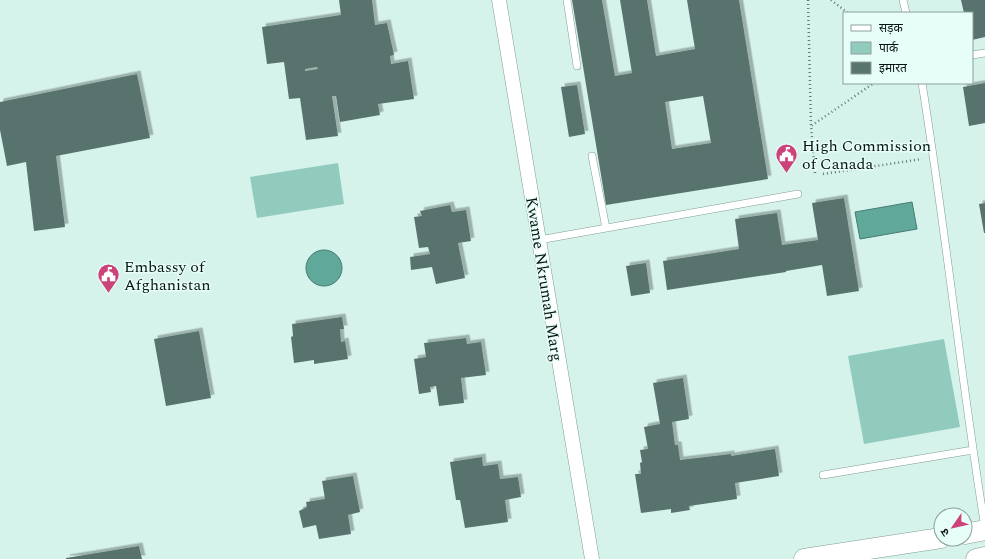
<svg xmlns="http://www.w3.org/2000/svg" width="985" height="559" font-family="Spectral,'Noto Sans Devanagari',serif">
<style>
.green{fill:#90cbbe}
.water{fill:#60a99a;stroke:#467c71}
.building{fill:#59736d;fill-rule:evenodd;filter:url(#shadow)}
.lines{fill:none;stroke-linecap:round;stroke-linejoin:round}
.lane-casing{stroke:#819d96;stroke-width:8}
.street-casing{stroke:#819d96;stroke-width:15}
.secondary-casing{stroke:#819d96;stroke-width:21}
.path{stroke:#667974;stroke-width:2.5;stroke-dasharray:1 3;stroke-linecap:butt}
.lane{stroke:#fff;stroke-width:7}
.street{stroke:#fff;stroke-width:14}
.secondary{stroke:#fff;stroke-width:20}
.labels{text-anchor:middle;stroke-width:3;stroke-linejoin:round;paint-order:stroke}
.poi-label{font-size:16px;fill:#091411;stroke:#e7fef8;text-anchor:start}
.street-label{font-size:16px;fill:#091411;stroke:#e7fef8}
</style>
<defs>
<filter id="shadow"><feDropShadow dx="3.5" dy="-3.5" stdDeviation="0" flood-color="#0004"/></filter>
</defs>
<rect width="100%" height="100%" fill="#d5f2eb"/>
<path class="green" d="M338 163 344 204 257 218 250 177Z
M944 339 960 427 864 444 848 356Z"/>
<path class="water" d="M912 202 917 229 860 239 855 212Z
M306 268a18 18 0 1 1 36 0a18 18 0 1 1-36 0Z"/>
<path class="building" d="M339 0H372L375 25 387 23 394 55 390 56 391 64 408 61 414 99 378 104 380 115 340 122 336 96H332L338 136 306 140 300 98 289 99 284 62 267 64 262 27 341 15ZM317 67 318 69 305 71V69Z
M572 0H602L615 76 632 73 620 0H647L656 56 695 49 687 0H739L768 179 606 205ZM703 96 711 143 672 149 665 102Z
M961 0H985V37L972 40V13H964Z
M137 74 150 138 56 156 65 227 34 231 26 162 7 166 0 130V102Z
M985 83V123L969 126 963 87Z
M577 85 585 134 569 137 561 87Z
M844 198 859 291 827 296 822 265 786 271V272L667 290 663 261 739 249 735 219 777 213 782 245 818 240 812 203Z
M985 203V233H984L979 204Z
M450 205 452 212 466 210 471 241 458 243 465 278 436 284 432 267 411 270 410 257 430 254 428 247 419 248 414 217 422 216 420 211Z
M646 263 650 293 631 296 626 266Z
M342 317 344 329H340L341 342 345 341 348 359 314 364V360L294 363 291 337 293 336 292 324Z
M199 331 211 398 166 406 154 339Z
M466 338 467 344 481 342 486 375 461 378 464 403 439 406 436 386 430 387 431 392 419 394 414 359 426 357 424 343Z
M683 378 689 419 672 422 675 445H678L680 460 731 454V456L775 449 779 476 735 483 737 499 689 506 690 510 671 513V509L641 513 635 474H641L640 463 642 462 640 450 648 449 644 427 660 424 653 383Z
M482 457 483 466 498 464 500 479 518 477 521 497 505 500 508 522 465 528 460 500H456L450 462Z
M353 476 360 512 348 515 351 534 319 539 316 525 303 528 299 511 307 507 306 502 325 499 322 481Z
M139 546 142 559H66V558Z"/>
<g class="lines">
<defs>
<path id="lane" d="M567 0 577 66
M903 0 906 13
M972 55 985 53
M922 83C946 231 961 380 985 528
M592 156 606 228
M539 240 798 194
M823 475 973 450"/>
<path id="street" d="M499 0 592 559"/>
<path id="secondary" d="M965 534 985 530
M804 559 941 538
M976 559 985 557"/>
</defs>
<use href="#lane" class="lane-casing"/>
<use href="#street" class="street-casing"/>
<use href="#secondary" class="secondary-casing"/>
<path class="path" d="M808 0 811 126
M831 0 848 13
M815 173 811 126 874 83
M823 174 922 159"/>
<use href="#lane" class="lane"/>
<use href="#street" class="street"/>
<use href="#secondary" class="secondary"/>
</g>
<defs>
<symbol id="civic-pin" viewBox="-11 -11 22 30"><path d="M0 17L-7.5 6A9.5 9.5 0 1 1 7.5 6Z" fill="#cc427b" stroke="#e7fef8"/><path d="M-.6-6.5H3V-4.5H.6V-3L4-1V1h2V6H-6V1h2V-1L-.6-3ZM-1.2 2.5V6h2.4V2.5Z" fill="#fff"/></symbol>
</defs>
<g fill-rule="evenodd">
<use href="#civic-pin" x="774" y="142" width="25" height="34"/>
<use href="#civic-pin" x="96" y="262" width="25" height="34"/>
</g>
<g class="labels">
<g class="poi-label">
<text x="802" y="151">High Commission<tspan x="802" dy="18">of Canada</tspan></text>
<text x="124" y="272">Embassy of<tspan x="124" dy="18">Afghanistan</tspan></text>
</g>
<g class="street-label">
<text transform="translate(545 279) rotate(81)" y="6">Kwame Nkrumah Marg</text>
</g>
</g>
<rect x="843" y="12" width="130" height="72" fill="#e7fef8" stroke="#8ea09c"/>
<rect x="851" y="25" width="20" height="6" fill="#ffffff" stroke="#8ea09c"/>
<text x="879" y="32" font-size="12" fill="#091411">सड़क</text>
<rect x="851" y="42" width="20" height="12" fill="#90cbbe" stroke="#8ea09c"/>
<text x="879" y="52" font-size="12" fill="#091411">पार्क</text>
<rect x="851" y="62" width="20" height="12" fill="#59736d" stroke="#8ea09c"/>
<text x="879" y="72" font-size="12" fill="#091411">इमारत</text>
<g transform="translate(953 527) rotate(236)"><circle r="19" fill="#e7fef8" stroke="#8ea09c"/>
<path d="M0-3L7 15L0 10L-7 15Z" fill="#cc427b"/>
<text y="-6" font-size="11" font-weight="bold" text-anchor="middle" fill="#091411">उ</text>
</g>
</svg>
